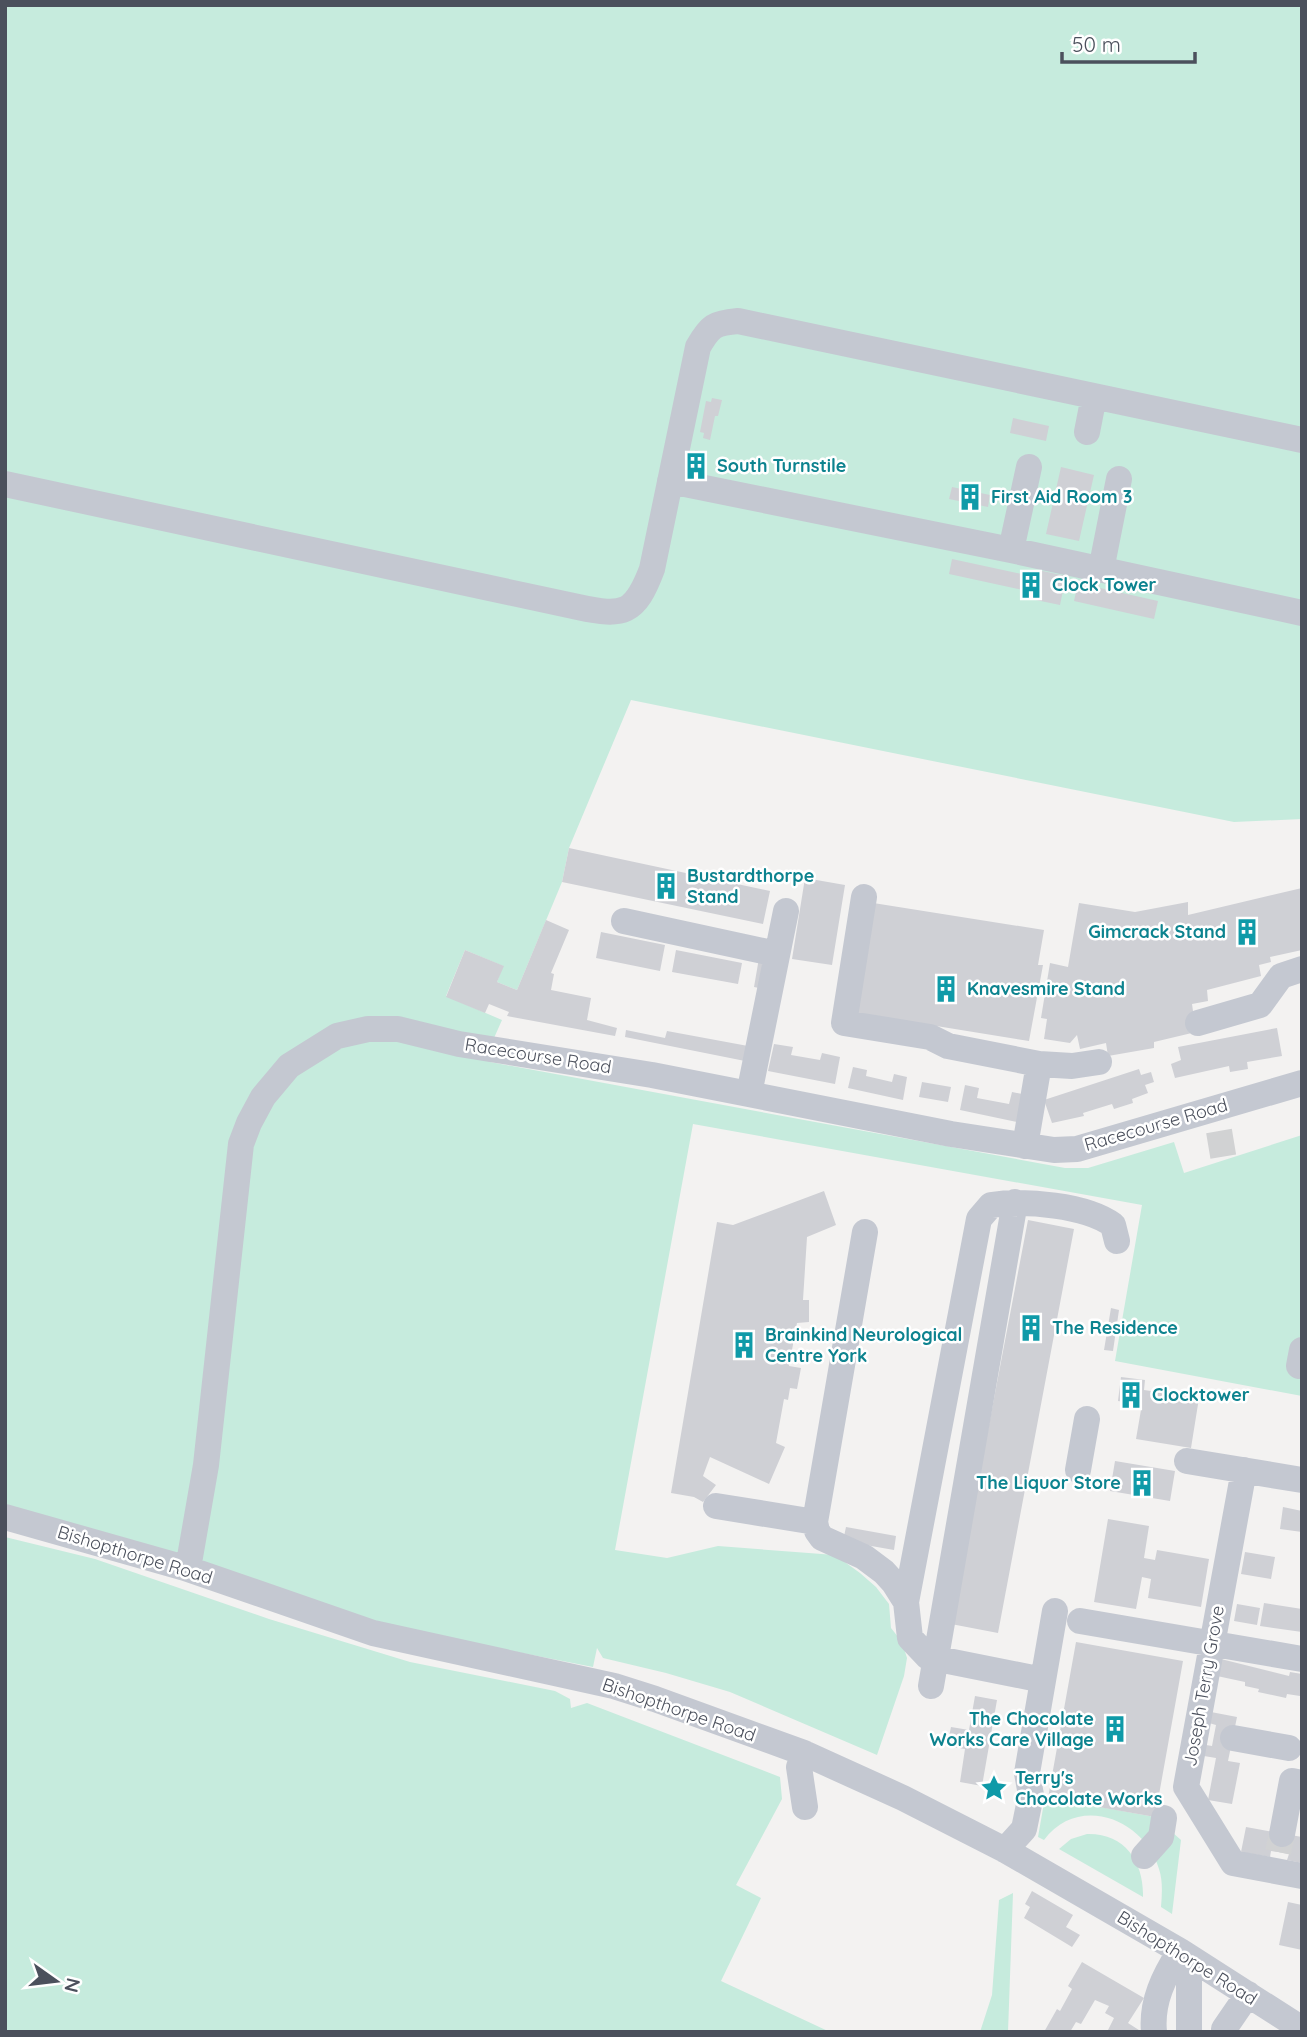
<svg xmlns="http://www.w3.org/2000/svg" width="1307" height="2037" font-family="Quicksand,sans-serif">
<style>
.green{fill:#c6ebdd}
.building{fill:#cfd0d5}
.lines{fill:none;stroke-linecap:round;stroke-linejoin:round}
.minor-tunnel{stroke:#d1d2d3;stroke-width:26;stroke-dasharray:26 13;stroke-linecap:butt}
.minor{stroke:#c4c8d1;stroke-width:26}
.labels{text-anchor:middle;stroke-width:5;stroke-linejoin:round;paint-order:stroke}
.culture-label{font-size:18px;font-weight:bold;fill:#0d838f;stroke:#fff;text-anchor:start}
.street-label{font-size:18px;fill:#4b505c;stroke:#fff}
</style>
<rect width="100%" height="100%" fill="#f3f2f1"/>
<path class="green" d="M5 5H1302V819L1234 822 631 700 569 848 562 882 517 990 497 982 503 966 465 950 446 996 502 1020 494 1038 490 1062 1065 1168H1088L1174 1142 1184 1173 1302 1135V1396L1115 1361 1142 1205 693 1124 615 1550 667 1558 718 1546 835 1555 860 1573 876 1587 889 1604 891 1628 902 1642 907 1658 904 1676 877 1755 730 1692 666 1673 603 1658 597 1648 593 1667 401 1629 5 1508Z
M5 1537 95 1559 269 1619 410 1662 555 1691 570 1699 571 1708 587 1703 780 1777 782 1799 736 1885 761 1898 721 1981 830 2032H5Z
M1045 1797 1155 1817 1181 1840 1172 1914 1161 1907C1162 1894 1163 1881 1159 1869 1144 1818 1078 1794 1044 1840L1038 1837Z
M1087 1834C1125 1833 1144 1862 1143 1897L1059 1849 1071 1839Z
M1013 1893 1008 2032H980L992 1995 999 1900Z"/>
<path class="building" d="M712 398 722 400 718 416H715L710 440 703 438 704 433 700 432 706 401 711 402Z
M1013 418 1049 426 1046 441 1010 433Z
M695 450 703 452 697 482 689 480Z
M1061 467 1094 475 1079 541 1046 534Z
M952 487 990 495 988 507 949 499Z
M952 559 1036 577 1038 570 1066 576 1060 605 1031 599 1032 592 949 574Z
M1078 583 1158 601 1154 619 1074 601Z
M569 848 770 891 763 924 562 882Z
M805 878 845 885 832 965 792 959Z
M1302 888V950L1270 957 1271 962 1259 965 1261 976 1207 990 1208 1001 1192 1004 1196 1032 1154 1042V1048L1108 1056 1106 1043 1080 1049 1077 1035 1070 1043 1044 1039 1047 1019 1041 1018 1050 963 1068 967 1079 903 1135 912 1188 902V915Z
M867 902 1044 930 1038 965H1043L1029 1041 850 1012Z
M546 920 569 930 551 973 554 974 551 990 591 998 587 1020 617 1028 615 1036 507 1016 509 1012 489 1004 485 1013 446 997 465 950 504 966 497 982 517 990Z
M601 932 665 945 660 971 596 958Z
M676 950 742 963 738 984 672 972Z
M759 958 769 960 764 989 754 987Z
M1277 1028 1282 1056 1247 1062 1248 1069 1230 1072 1229 1066 1175 1078 1171 1064 1181 1060 1178 1047Z
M626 1030 665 1038 667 1031 748 1046 745 1061 625 1037Z
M774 1044 793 1047 791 1055 820 1060 822 1053 840 1057 835 1084 768 1071Z
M853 1067 867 1070 866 1076 892 1082 894 1074 907 1077 903 1100 848 1088Z
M1139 1069 1141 1075 1151 1072 1154 1082 1145 1085 1148 1093 1132 1099 1133 1103 1114 1109 1112 1104 1083 1113 1084 1116 1052 1123 1044 1100Z
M922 1082 951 1087 948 1102 919 1097Z
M965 1085 979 1088 977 1098 1009 1104 1012 1092 1027 1095 1021 1123 960 1110Z
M824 1191 836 1225 807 1237 803 1300H809V1322L797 1323 789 1366 801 1368 797 1389 790 1388 788 1400 784 1399 776 1443 785 1447 769 1484 710 1457 703 1476 716 1485 703 1502 694 1497 671 1493 717 1222 733 1225Z
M1028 1220 1074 1229 998 1633 951 1624Z
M1111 1308 1119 1310 1113 1351 1104 1350Z
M1121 1377 1145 1380 1144 1390 1199 1398 1191 1448 1136 1439 1142 1404 1118 1401Z
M1115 1461 1175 1471 1170 1501 1110 1491Z
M1283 1507 1302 1511V1532L1280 1529Z
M1108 1519 1149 1526 1144 1558 1155 1560 1157 1550 1209 1559 1201 1607 1148 1598 1151 1579 1142 1577 1136 1609 1094 1602Z
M846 1527 896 1536 894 1550 843 1541Z
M1245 1552 1275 1557 1271 1579 1241 1574Z
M1264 1603 1302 1609V1632L1260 1626Z
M1237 1604 1260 1608 1257 1625 1234 1621Z
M1076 1642 1183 1661 1155 1817 1048 1798Z
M1221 1659 1289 1676 1290 1672 1302 1674 1300 1696 1287 1694 1286 1698 1258 1692 1259 1689 1245 1686V1682L1217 1676Z
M975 1696 997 1700 982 1786 960 1782 965 1749 947 1746 951 1727 969 1730Z
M1211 1712 1237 1717 1228 1761 1240 1763 1232 1804 1208 1800 1216 1758 1204 1756 1206 1745 1212 1746 1216 1725 1209 1723Z
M1246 1827 1302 1837V1863L1287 1860 1289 1854 1278 1852 1271 1851 1270 1857 1241 1852Z
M1032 1891 1073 1915 1066 1927 1080 1935 1072 1947 1024 1918 1030 1907 1025 1904Z
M1288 1902 1302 1905V1950L1279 1945Z
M1082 1962 1144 1998 1128 2023 1142 2032H1107L1114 2018 1105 2013 1109 2006 1095 2000 1081 2024 1076 2022 1070 2032H1044L1057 2009 1060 2011 1072 1989 1068 1986Z"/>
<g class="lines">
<path class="minor-tunnel" d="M1219 1131 1225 1167
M1278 1852 1282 1834"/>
<path class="minor" d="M1087 432 1094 396
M670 481 1011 550 1302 613
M5 484 578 607C624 617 635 614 652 569L698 347C710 326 714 323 738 321L1302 440
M1011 550 1029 467
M1101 570 1119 479
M864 897 844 1023 930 1037 948 1046 1039 1064 1072 1066 1099 1062
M624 921 777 954
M1198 1023 1260 1005 1281 976 1302 969
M749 1094 786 911
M1025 1146 1039 1064
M865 1232 815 1522 817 1531 822 1538 864 1557 884 1572 894 1583 906 1602 910 1638 928 1657 1043 1680
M1299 1366 1302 1350
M1187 1461 1302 1480
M1078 1470 1087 1419
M1244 1470 1186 1787 1233 1863 1302 1876
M716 1506 815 1522
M5 1517 185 1568 373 1633 614 1686 655 1699 804 1753 903 1798 1005 1850 1180 1951 1302 2029
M185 1568 190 1557 206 1465 241 1144 249 1123 263 1097 289 1066 337 1036 368 1029H398L459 1044 652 1075 951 1134 1054 1150 1077 1149 1302 1083
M906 1602 979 1219 991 1205C1025 1200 1086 1205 1113 1225L1117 1241
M1080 1621 1302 1659
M931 1686 1015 1202
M1233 1738 1289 1748
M804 1753 799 1767 805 1807
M1282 1834 1292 1781 1302 1783
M1005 1850 1024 1829 1031 1795 1027 1773 1055 1611
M1144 1856 1161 1837 1164 1818
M1189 1957V2032
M1224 2029 1248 1994
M1154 2032C1151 2002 1164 1976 1180 1951"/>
</g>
<defs>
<symbol id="building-bare" viewBox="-9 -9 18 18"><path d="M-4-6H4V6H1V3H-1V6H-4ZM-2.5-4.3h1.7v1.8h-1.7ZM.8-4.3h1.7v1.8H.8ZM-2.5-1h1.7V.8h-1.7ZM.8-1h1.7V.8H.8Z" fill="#0f9aa8" stroke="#fff" stroke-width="2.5" paint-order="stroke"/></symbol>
<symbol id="sight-bare" viewBox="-9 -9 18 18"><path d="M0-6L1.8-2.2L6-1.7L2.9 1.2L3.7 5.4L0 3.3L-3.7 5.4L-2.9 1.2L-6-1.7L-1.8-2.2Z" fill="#0f9aa8" stroke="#fff" stroke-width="2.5" paint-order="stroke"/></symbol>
</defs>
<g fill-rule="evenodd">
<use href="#building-bare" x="677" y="447" width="38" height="38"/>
<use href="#building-bare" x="951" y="478" width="38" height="38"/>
<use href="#building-bare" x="1012" y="566" width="38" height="38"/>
<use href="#building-bare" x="647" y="867" width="38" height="38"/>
<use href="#building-bare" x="1228" y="913" width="38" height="38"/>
<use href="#building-bare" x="927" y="970" width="38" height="38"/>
<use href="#building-bare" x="1012" y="1309" width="38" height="38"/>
<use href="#building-bare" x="725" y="1326" width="38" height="38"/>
<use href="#building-bare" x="1112" y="1376" width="38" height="38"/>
<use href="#building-bare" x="1123" y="1464" width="38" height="38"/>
<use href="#building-bare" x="1096" y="1710" width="38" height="38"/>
<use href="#sight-bare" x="975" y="1769" width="38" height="38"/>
</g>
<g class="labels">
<g class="culture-label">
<text x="717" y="472">South Turnstile</text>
<text x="991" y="503">First Aid Room 3</text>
<text x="1052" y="591">Clock Tower</text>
<text x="687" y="882">Bustardthorpe<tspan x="687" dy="21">Stand</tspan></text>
<text x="1226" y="938" text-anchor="end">Gimcrack Stand</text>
<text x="967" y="995">Knavesmire Stand</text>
<text x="1052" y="1334">The Residence</text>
<text x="765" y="1341">Brainkind Neurological<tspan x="765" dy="21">Centre York</tspan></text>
<text x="1152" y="1401">Clocktower</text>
<text x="1121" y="1489" text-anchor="end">The Liquor Store</text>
<text x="1094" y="1725" text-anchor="end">The Chocolate<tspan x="1094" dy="21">Works Care Village</tspan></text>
<text x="1015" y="1784">Terry's<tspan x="1015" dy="21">Chocolate Works</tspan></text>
</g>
<g class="street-label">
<text transform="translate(538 1056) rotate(9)" y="6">Racecourse Road</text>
<text transform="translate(1156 1125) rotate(-16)" y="6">Racecourse Road</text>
<text transform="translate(135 1555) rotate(17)" y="6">Bishopthorpe Road</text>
<text transform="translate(1204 1686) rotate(-80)" y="6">Joseph Terry Grove</text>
<text transform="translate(679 1710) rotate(19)" y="6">Bishopthorpe Road</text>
<text transform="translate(1187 1958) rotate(32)" y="6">Bishopthorpe Road</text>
</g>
</g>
<rect width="1307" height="2037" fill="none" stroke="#4b505c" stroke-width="14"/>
<g transform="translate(56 1981) rotate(104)" stroke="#ffffff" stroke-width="5" paint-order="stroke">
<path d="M0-5L12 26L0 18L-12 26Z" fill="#4b505c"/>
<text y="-10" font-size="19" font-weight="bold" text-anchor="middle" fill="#4b505c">N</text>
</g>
<path d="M1062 52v10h133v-10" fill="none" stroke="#4b505c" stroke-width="3.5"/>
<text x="1072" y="52" font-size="21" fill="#4b505c" stroke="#ffffff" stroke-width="5" paint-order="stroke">50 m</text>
</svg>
